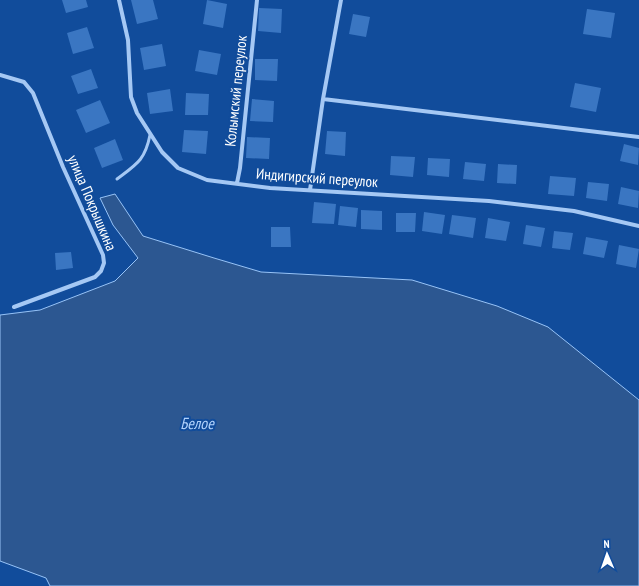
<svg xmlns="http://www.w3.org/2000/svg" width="639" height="586" font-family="'PT Sans Narrow',sans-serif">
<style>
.water{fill:#2c5791;stroke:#97c3f7}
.building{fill:#3a76c2}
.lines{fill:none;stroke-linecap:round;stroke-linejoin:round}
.service{stroke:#a5c8f4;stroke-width:3}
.minor{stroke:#a5c8f4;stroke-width:4}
.labels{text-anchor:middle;stroke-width:4;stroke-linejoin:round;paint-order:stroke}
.street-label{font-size:15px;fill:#fff;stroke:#114c9b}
.water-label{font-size:16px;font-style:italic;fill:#b2d2fb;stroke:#114c9b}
</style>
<rect width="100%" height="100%" fill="#114c9b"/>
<path class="water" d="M115 194 143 236 214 258 261 272 412 280 497 306 548 327 639 400V586H50L46 578 0 561V315L40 310 115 281 138 258 113 225 100 198Z"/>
<path class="building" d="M62 0H86L88 7 66 13Z
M131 0H153L158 19 137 24Z
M207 0 227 4 223 28 203 24Z
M259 8 282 9 281 33 258 31Z
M587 9 615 13 611 38 583 34Z
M353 14 370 17 366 37 349 34Z
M87 27 94 48 73 54 67 33Z
M162 44 166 66 144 70 140 48Z
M199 50 221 54 217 75 195 71Z
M255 59H278L277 81 255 80Z
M91 69 98 88 78 94 71 76Z
M575 83 601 88 596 112 570 107Z
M170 89 173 111 150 114 147 93Z
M186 93 209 94 208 115H185Z
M252 99 274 101 273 122 250 121Z
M100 100 110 123 86 133 76 110Z
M184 130 208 131 206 154 182 152Z
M327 131 346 132 345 156 325 154Z
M247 137 270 138 269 159 246 158Z
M115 139 123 160 102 168 94 148Z
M624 144 639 148 638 165 620 161Z
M391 156 415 157 413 177 390 175Z
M428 158 450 159 449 177 427 175Z
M465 162 486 164 484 181 463 179Z
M498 164 517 165 516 184 497 183Z
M550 176 576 178 574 196 548 194Z
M588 182 609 184 607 201 586 198Z
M621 187 639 191 638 208 618 204Z
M314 202 336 204 334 224 312 223Z
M340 206 358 208 356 227 338 225Z
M361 210 382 211V230L361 229Z
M424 212 445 215 442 234 422 231Z
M396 213H416L415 232H396Z
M452 215 476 218 473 238 449 234Z
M488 218 510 222 506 241 485 238Z
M526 225 545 228 541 247 523 244Z
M271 227H290L291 247H271Z
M554 231 573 233 570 250 552 248Z
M586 237 608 241 604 258 583 254Z
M619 245 639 249 636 268 616 264Z
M71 252 73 268 56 270 55 253Z"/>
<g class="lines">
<path class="service" d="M117 179C137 164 145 160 150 135"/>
<path class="minor" d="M119 0 128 40 131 97 137 113 162 152 178 168 207 180 270 188 489 201 574 211 639 226
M0 75 24 82 33 93 63 167 103 255 104 263 101 271 95 277 14 307
M323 99 639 137
M237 183 240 168 257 0
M310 190 323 99 341 0"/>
</g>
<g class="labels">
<g class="street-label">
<text transform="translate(236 91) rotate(-84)" y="5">Колымский переулок</text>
<text transform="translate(317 178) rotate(4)" y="5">Индигирский переулок</text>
<text transform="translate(92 203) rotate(67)" y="5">улица Покрышкина</text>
</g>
<g class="water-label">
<text x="197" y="429">Белое</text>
</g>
</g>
<g transform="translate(607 554) rotate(358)" stroke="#114c9b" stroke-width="3" paint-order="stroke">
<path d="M0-3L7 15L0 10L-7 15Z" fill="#ffffff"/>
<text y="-6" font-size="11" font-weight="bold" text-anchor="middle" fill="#ffffff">N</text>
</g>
</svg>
